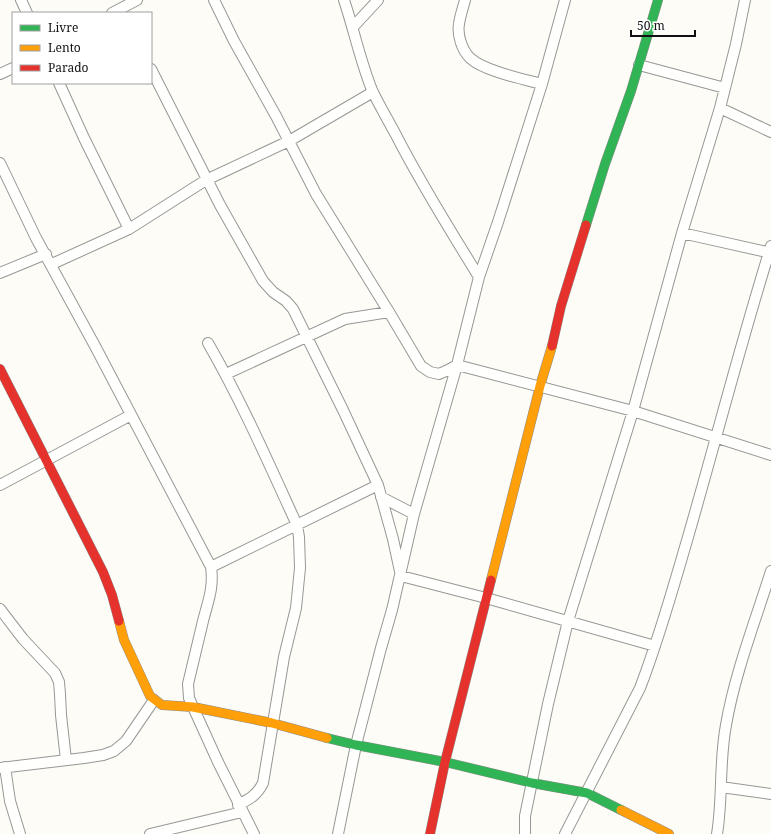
<svg xmlns="http://www.w3.org/2000/svg" width="771" height="834" font-family="'Noto Serif',serif">
<style>
.lines{fill:none;stroke-linecap:round;stroke-linejoin:round}
.street-casing{stroke:#979795;stroke-width:12}
.fast-casing{stroke:#8e8d8b;stroke-width:10}
.slow-casing{stroke:#8e8d8b;stroke-width:10}
.jam-casing{stroke:#8e8d8b;stroke-width:10}
.street{stroke:#fffffe;stroke-width:10}
.fast{stroke:#30b455;stroke-width:9}
.slow{stroke:#ff9f0a;stroke-width:9}
.jam{stroke:#e5322d;stroke-width:9}
</style>
<rect width="100%" height="100%" fill="#fdfcf7"/>
<g class="lines">
<defs>
<path id="street" d="M21 0 27 13
M214 0 234 41 276 116 316 194 389 312 421 366 430 372 439 374 448 370 457 365 633 411 771 455
M344 0C354 30 360 60 372 90 379 105 388 120 396 135 421 184 450 230 479 277
M465 0C463 8 460 16 459 24 457 35 462 50 470 58 484 71 523 79 542 84
M112 13 137 0
M353 27 378 0
M639 65 725 88
M151 69 220 205 263 281 273 292 286 301 293 309 343 410 378 485 393 539 401 576 486 598 655 646
M0 74 13 68
M59 83 84 138 129 229
M720 108 771 132
M0 163 36 238 95 346 211 567C214 588 208 601 203 621 198 642 193 663 188 684L189 698 193 707 218 762 254 834
M682 233 771 253
M52 264 129 229 206 180 289 141 373 92
M0 273 46 254
M208 343C242 402 269 464 297 525L299 537 300 568 296 608 284 657 263 783C257 795 250 799 238 805
M226 374 345 319 389 312
M0 485 131 415
M381 497 414 514
M211 567 378 485
M0 609 23 639 55 673 59 682 60 694 61 715 66 760
M5 767 10 801 20 834
M0 768 84 758 103 755 114 751 126 741 154 700
M721 787 771 794
M150 834 242 812
M338 834 356 745 381 648 392 610 414 514 457 365 479 277 498 222 542 84 565 0
M525 834V816L548 704 568 621 633 411 682 233 720 108 736 44 745 0
M565 834 640 688C659 639 673 588 688 537 716 440 741 342 771 246
M717 834C723 798 719 761 726 725 735 673 755 622 771 571"/>
<path id="fast" d="M586 225 605 164 631 91 658 0
M327 738 356 745 445 762 532 783 587 793 621 810"/>
<path id="slow" d="M491 580 540 386 552 346
M119 621 124 640 150 696 162 705 193 707 272 723 327 738
M621 810 669 834"/>
<path id="jam" d="M552 346 561 306 586 225
M0 369 103 572 112 595 119 621
M430 834 445 762 491 580"/>
</defs>
<use href="#street" class="street-casing"/>
<use href="#fast" class="fast-casing"/>
<use href="#slow" class="slow-casing"/>
<use href="#jam" class="jam-casing"/>
<use href="#street" class="street"/>
<use href="#fast" class="fast"/>
<use href="#slow" class="slow"/>
<use href="#jam" class="jam"/>
</g>
<rect x="12" y="12" width="140" height="72" fill="#ffffff" stroke="#a0a0a0"/>
<rect x="20" y="25" width="20" height="6" fill="#30b455" stroke="#a0a0a0"/>
<text x="48" y="32" font-size="12" fill="#111111">Livre</text>
<rect x="20" y="45" width="20" height="6" fill="#ff9f0a" stroke="#a0a0a0"/>
<text x="48" y="52" font-size="12" fill="#111111">Lento</text>
<rect x="20" y="65" width="20" height="6" fill="#e5322d" stroke="#a0a0a0"/>
<text x="48" y="72" font-size="12" fill="#111111">Parado</text>
<path d="M631 30v6h64v-6" fill="none" stroke="#111111" stroke-width="2"/>
<text x="637" y="30" font-size="12" fill="#111111" stroke="#ffffff" stroke-width="3" paint-order="stroke">50 m</text>
</svg>
